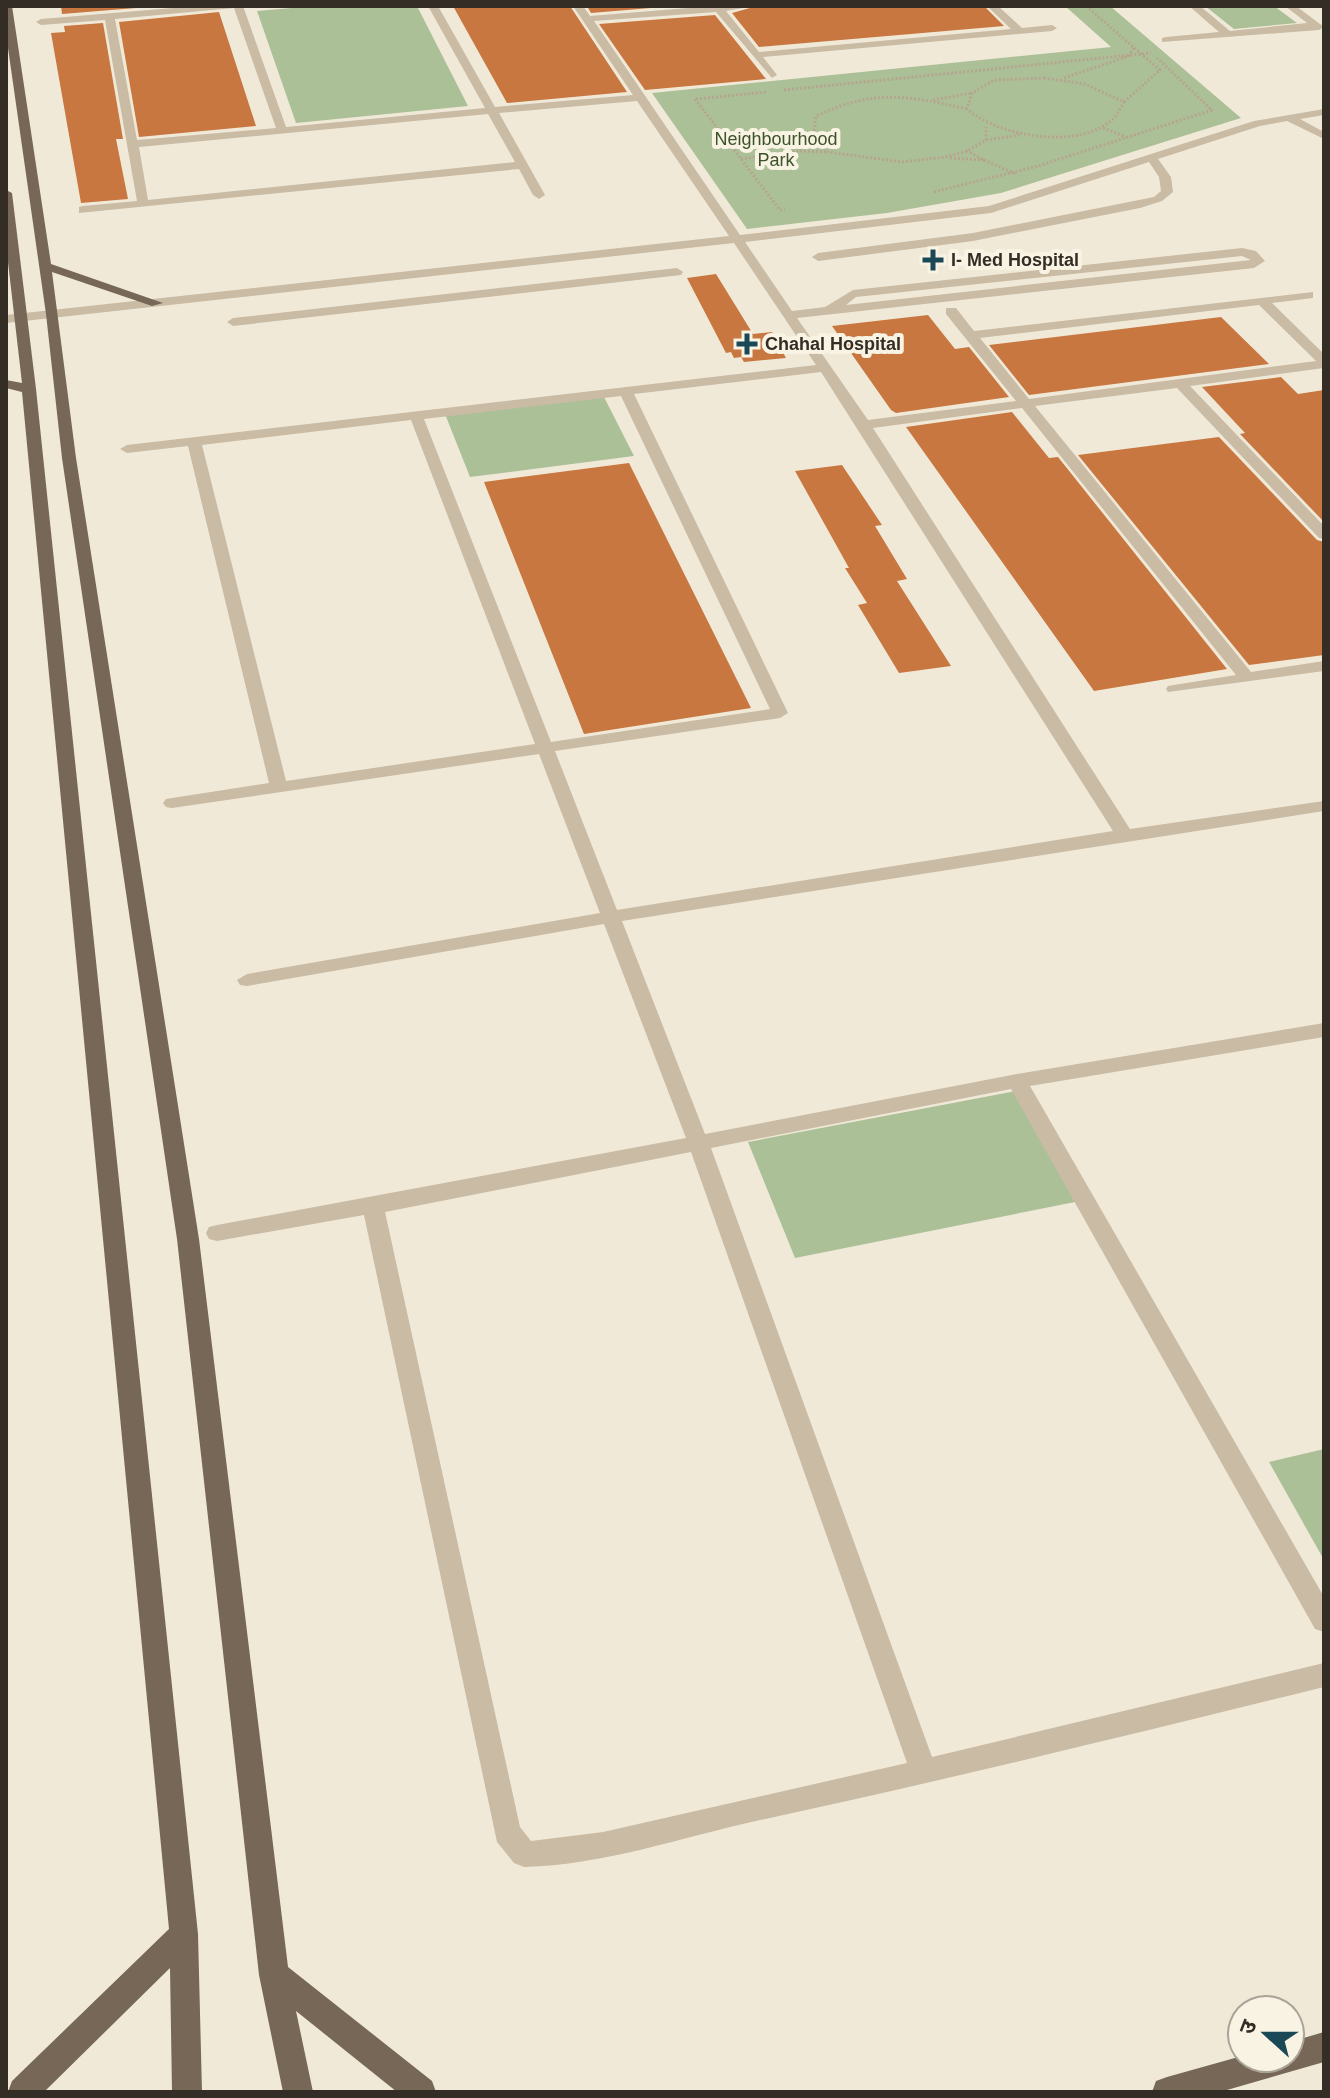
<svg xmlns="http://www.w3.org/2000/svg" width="1330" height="2098" font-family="Helvetica,'Noto Sans Devanagari',sans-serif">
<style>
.green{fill:#acc098}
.building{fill:#c7773f}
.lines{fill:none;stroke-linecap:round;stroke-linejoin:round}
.path{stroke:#b5a58e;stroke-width:3;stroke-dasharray:2 2;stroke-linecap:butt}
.minor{fill:#c9bba4;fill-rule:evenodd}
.major{fill:#766756;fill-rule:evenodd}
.poi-dot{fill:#1b4856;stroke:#f9f3e4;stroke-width:3}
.labels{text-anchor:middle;stroke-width:8;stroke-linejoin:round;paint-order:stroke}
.far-park-label{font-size:18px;fill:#3c5229;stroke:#f9f3e4}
.far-poi-label{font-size:18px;font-weight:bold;fill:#342d26;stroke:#f9f3e4;text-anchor:start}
</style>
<rect width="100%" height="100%" fill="#f1e9d8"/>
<path class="green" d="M314 6H417L468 106 296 123 257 11Z
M1065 6H1110L1241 118 1001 193 887 213 747 229 652 93 1111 47Z
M1205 6H1274L1297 23 1234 29Z
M603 395 634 456 470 477 445 414Z
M1016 1091 1075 1202 795 1258 748 1142Z
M1324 1449V1560L1269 1462Z"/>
<path class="building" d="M61 6H161L62 14Z
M453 6H570L627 92 507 103Z
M587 6H675L591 13Z
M757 6H984L1004 26 759 47 732 13Z
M219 12 256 126 139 137 119 22Z
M715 15 766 79 645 90 599 24Z
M103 23 123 139H116L128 199 81 203 51 33 65 32 64 26Z
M716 274 753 334 772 332 786 358 744 362 741 357 734 358 731 352 726 353 687 278Z
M928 315 955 349 969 347 1009 397 896 413 891 410 832 326Z
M1221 317 1269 364 1029 395 989 345Z
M1281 377 1298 394 1324 390V522L1240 434 1245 433 1202 387Z
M1012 412 1049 458 1058 457 1227 669 1094 691 906 427Z
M1219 437 1317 540 1324 542V655L1249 665 1078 455Z
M629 463 751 708 584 734 484 482Z
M842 465 882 525 875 526 907 579 897 581 951 666 899 673 858 605 867 603 845 568H849L795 471Z"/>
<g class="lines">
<path class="path" d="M1086 6 1160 70 1124 102
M1044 78 1085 84 1124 102C1121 107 1118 114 1114 118 1081 151 999 137 967 109L972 93 994 80Z
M1064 78 1129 56 1134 47
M784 90 1151 53
M695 99 780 210H785
M696 99 766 92
M933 100 972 93
M967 109C905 95 875 89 816 116L813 137 828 152 902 162 945 157 967 151 986 140V127
M1103 128 1126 137
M813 138 799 151 827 152
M986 140 1020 135
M950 158 984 160 967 151
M741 159 799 151
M984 160 1016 174
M934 192 1038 166 1212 110 1157 58"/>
<path class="minor" d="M197 6H243L286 127 485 108 428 6H438L495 107 633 95 573 6H583L590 16 712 6H754L726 11 759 52 1011 29 987 6H998L1022 28 1052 25 1057 28 1052 31 763 57 777 75 772 78 716 12 594 21 740 235 989 206 1254 121 1324 109V115L1300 119 1324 132V139L1287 121 1260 126 1158 159 1171 177 1173 192 1162 201 1140 208 973 241 818 261 812 257 818 253 973 233 1154 197 1161 191 1159 177 1149 162 991 213 745 242 792 311 825 307 853 290 1242 248 1256 251 1265 261 1254 268 797 318 868 420 1016 401 946 314V308H956L974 331 1313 292V298L1272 303 1324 354V368L1190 386 1324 526V539L1319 538 1177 388 1035 406 1251 672 1324 661V671L1168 692 1166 689 1168 686 1236 675 1022 408 873 428 1130 829 1324 801V811L622 921 705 1134 1017 1074 1324 1023V1037L1030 1086 1324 1597V1632L1315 1629 1011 1089 711 1148 932 1757 1324 1663V1687C1134 1734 946 1780 756 1821 679 1838 604 1865 524 1867L514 1863 497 1842 364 1215 217 1241 209 1239 206 1233 209 1227 217 1225 686 1138 604 924 247 986 240 985 237 980 247 974 600 913 539 754 172 808 166 807 163 803 166 799 172 798 269 783 188 446 127 453 120 449 127 445 816 365 734 243 6 323V315L729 236 637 101 499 113 545 195 539 199 533 195 519 169 79 213V207L83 206 137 201 105 20 41 25 36 22 41 19ZM234 8 276 128 137 140 115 19ZM488 114 515 162 148 200 139 147ZM1242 256 1251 260 846 305 856 297ZM1259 305 1316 361 1029 399 980 338ZM821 372 1113 831 617 910 555 751 780 718 788 713 634 394ZM621 396 770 709 551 742 424 419ZM411 420 535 744 286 781 202 445ZM691 1152 907 1763 603 1832 531 1841 520 1827 385 1212Z
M1189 6H1200L1230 31 1307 23 1285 6H1296L1324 27 1319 30 1162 42V38L1166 37 1219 32Z
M677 268 683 272 681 275 233 326 227 322 233 318Z"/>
<path class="major" d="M6 6H12L51 264 163 303 152 306 52 272 76 458 199 1239 288 1967 432 2081 436 2092H397L296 2011 313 2092H283L259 1975 177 1239 62 458 46 314 6 34Z
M6 190 12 193 36 389 198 1934 202 2092H172L170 1968 44 2092H8L12 2081 169 1929 22 392 6 388V380L22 383 6 245Z
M1324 2032V2062L1220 2092H1152L1156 2081 1167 2077 1242 2056 1290 2058V2042Z"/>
</g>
<g class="poi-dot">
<path d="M929 248h8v8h8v8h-8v8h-8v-8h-8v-8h8z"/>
<path d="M743 332h8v8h8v8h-8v8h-8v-8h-8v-8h8z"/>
</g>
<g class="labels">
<g class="far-park-label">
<text x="776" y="145">Neighbourhood<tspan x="776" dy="21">Park</tspan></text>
</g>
<g class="far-poi-label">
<text x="951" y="266">I- Med Hospital</text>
<text x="765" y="350">Chahal Hospital</text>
</g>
</g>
<rect width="1330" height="2098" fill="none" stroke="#342d26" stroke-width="16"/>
<g transform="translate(1266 2034) rotate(291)"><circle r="38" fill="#f9f3e4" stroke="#aaa498" stroke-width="2"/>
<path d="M0-6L14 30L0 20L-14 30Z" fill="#1b4856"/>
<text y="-12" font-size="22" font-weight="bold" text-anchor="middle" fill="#342d26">उ</text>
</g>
</svg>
